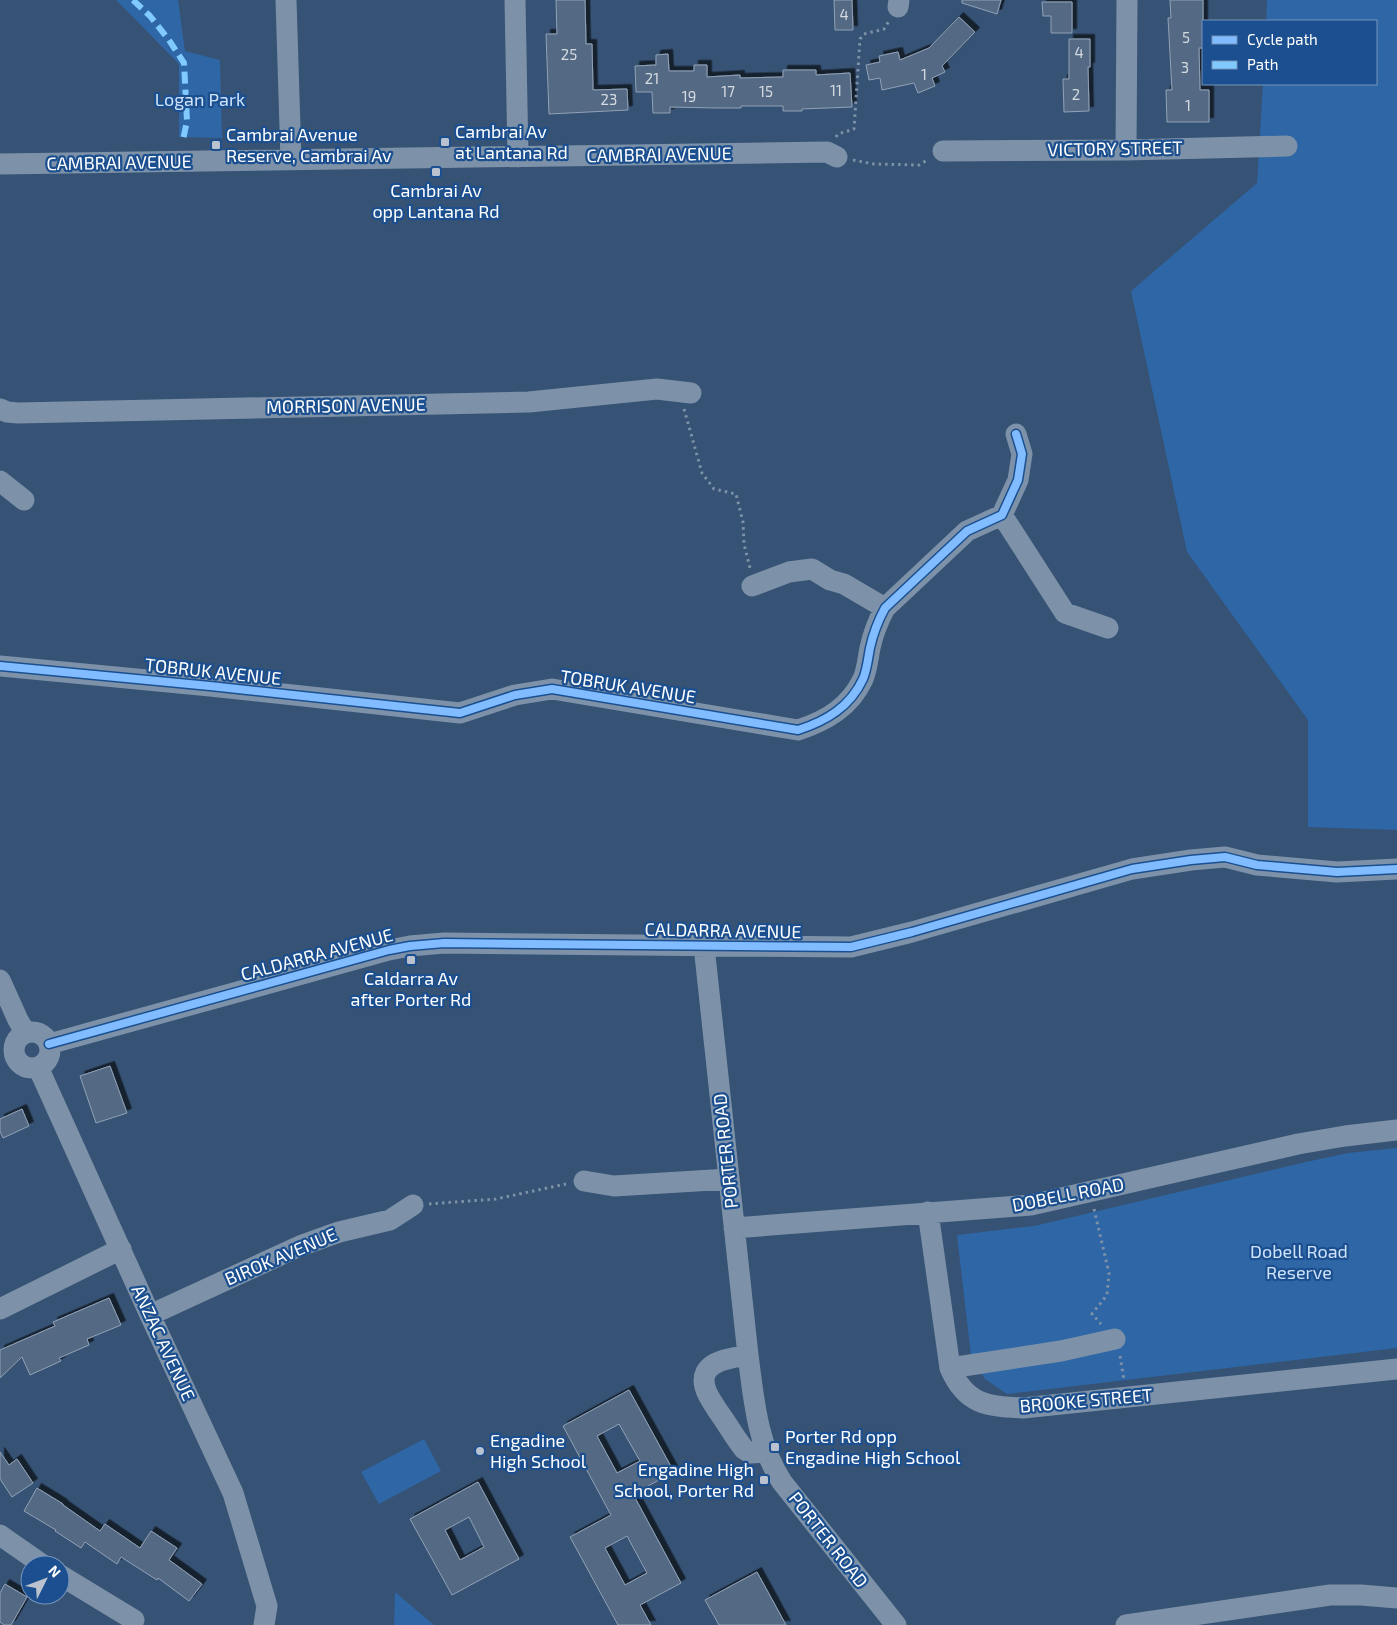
<svg xmlns="http://www.w3.org/2000/svg" width="1397" height="1625" font-family="'Exo 2',sans-serif">
<style>
.green{fill:#2f66a5}
.building{fill:#526984;stroke:#92a2b6;fill-rule:evenodd;filter:url(#shadow)}
.lines{fill:none;stroke-linecap:round;stroke-linejoin:round}
.path{stroke:#7d92a8;stroke-width:3;stroke-dasharray:2.5 4;stroke-linecap:butt}
.minor{stroke:#7d92a8;stroke-width:21}
.quiet{stroke:#80caff;stroke-width:6;stroke-dasharray:12 6;stroke-linecap:butt}
.cycleway-casing{stroke:#1b4f8f;stroke-width:11}
.cycleway{stroke:#80bcff;stroke-width:8}
.poi-dot{fill:#b9c2ce;stroke:#1b4f8f;stroke-width:2}
.labels{text-anchor:middle;stroke-width:4.5;stroke-linejoin:round;paint-order:stroke}
.number-label{font-size:15px;fill:#d4dae0}
.park-label{font-size:18px;fill:#cfe3fa;stroke:#1b4f8f}
.poi-label{font-size:18px;fill:#fff;stroke:#1b4f8f;text-anchor:start}
.street-label{font-size:18px;fill:#fff;stroke:#1b4f8f}
</style>
<defs>
<filter id="shadow"><feDropShadow dx="4.5" dy="-4.5" stdDeviation="0" flood-color="#0009"/></filter>
</defs>
<rect width="100%" height="100%" fill="#365274"/>
<path class="green" d="M116 0H178L185 51 220 60 222 138 179 137V64Z
M1267 0H1397V830L1308 827V720L1187 552 1131 291 1257 183 1263 84H1376V21H1266Z
M1397 1148V1348L1007 1394 985 1379 971 1356 957 1235 1034 1226 1306 1162 1348 1153Z
M424 1439 441 1471 379 1504 361 1472Z
M395 1592 434 1625H394Z"/>
<path class="building" d="M556 0H585L586 44H592L593 90 627 89 628 110 549 114 546 34H557Z
M834 0H852L853 30H835Z
M962 0H1001L997 14 962 3Z
M1170 0H1203V48H1199L1200 90H1209V122H1167L1166 90H1172L1168 18H1171Z
M1042 2H1072V33H1051V16H1043Z
M959 17 975 32 942 66 945 72 932 78 935 86 918 93 914 83 882 90 880 78 869 80 866 65 880 62 879 56 898 52 900 60 929 48Z
M1069 39H1090V67H1088L1089 111 1064 112 1063 79H1069Z
M668 54 669 71H694V65H707V77L740 75V78L783 77V70H816V75L850 73 852 107 802 109V111H783V106H741V108H715L670 107V113H653L652 92H636L635 66 656 65V55Z
M110 1066 127 1113 96 1123 80 1076Z
M22 1109 29 1126 3 1138 0 1131V1119Z
M109 1298 121 1325 87 1339 89 1345 59 1358 61 1361 30 1375 22 1357 0 1378V1350L55 1326 53 1322Z
M629 1390 674 1472 633 1494 681 1583 640 1605 651 1625H618L570 1537 611 1515 563 1426ZM619 1424 640 1461 617 1473 597 1436ZM627 1536 647 1573 625 1585 605 1548Z
M0 1452 9 1465 17 1459 33 1483 12 1497 0 1479Z
M478 1482 519 1559 452 1595 410 1519ZM469 1517 484 1547 460 1560 445 1530Z
M37 1488 63 1504V1505L100 1531 105 1524 140 1548 151 1531 177 1548 169 1560 202 1584 189 1601 158 1578 157 1580 121 1557 117 1564 85 1542 81 1548 55 1531 56 1530 24 1511Z
M757 1572 786 1625H719L705 1600Z
M5 1584 27 1597 11 1625H4L0 1622V1593Z"/>
<g class="lines">
<path class="path" d="M836 137 838 134 854 129 860 39 864 34 884 29 889 21
M853 160 874 164 919 165 929 159
M684 409 702 473 714 489 736 494 743 522 744 544 750 568
M429 1204 496 1199 566 1184
M1094 1209 1109 1273 1107 1295 1092 1314 1101 1324
M1120 1356 1124 1380"/>
<path class="minor" d="M286 0 291 160
M515 0 518 157
M898 7 899 0
M1126 150 1127 0
M943 151 1126 150 1287 146
M0 164 827 152 837 157
M0 409 7 412 18 413 529 402 657 389 691 393
M0 481 24 500
M1002 515 1065 613 1108 628
M752 586 789 572 812 569 830 580 844 584 885 608
M0 666 210 686 460 713 515 695 552 689 798 730C826 721 850 707 863 679 867 670 868 658 870 648 873 634 878 621 885 608L967 531 1002 515 1018 480 1022 454 1016 434
M704 946 748 1355C754 1400 757 1444 782 1482L896 1625
M0 980 18 1020 25 1032
M14 1050a18 18 0 1 1 36 0a18 18 0 1 1-36 0Z
M49 1044 389 950 410 946 444 943 851 947 912 932 1132 869 1191 860 1225 857 1257 865 1337 872 1397 869
M38 1067 150 1315 233 1493 267 1606 264 1625
M584 1181 614 1186 729 1179
M928 1212 950 1368C966 1405 987 1406 1023 1408L1397 1369
M734 1228 1031 1205 1298 1144 1345 1136 1397 1130
M0 1309 121 1249
M150 1315 300 1246 339 1232 390 1220 413 1205
M748 1355C731 1358 698 1361 705 1387 707 1396 715 1406 720 1414 728 1425 735 1438 744 1449L750 1453 766 1452
M950 1368 1061 1351 1115 1339
M0 1535 43 1565
M60 1575 134 1620
M1126 1625 1330 1595H1361L1397 1598"/>
<path class="quiet" d="M133 0 150 16 169 40 184 63 187 121 183 140"/>
<defs>
<path id="cycleway" d="M0 666 210 686 460 713 515 695 552 689 798 730C826 721 850 707 863 679 867 670 868 658 870 648 873 634 878 621 885 608L967 531 1002 515 1018 480 1022 454 1016 434
M49 1044 389 950 410 946 444 943 851 947 912 932 1132 869 1191 860 1225 857 1257 865 1337 872 1397 869"/>
</defs>
<use href="#cycleway" class="cycleway-casing"/>
<use href="#cycleway" class="cycleway"/>
</g>
<g class="poi-dot">
<rect x="440" y="137" width="10" height="10" rx="2.5"/>
<rect x="211" y="140" width="10" height="10" rx="2.5"/>
<rect x="431" y="167" width="10" height="10" rx="2.5"/>
<rect x="406" y="955" width="10" height="10" rx="2.5"/>
<rect x="770" y="1442" width="10" height="10" rx="2.5"/>
<circle cx="480" cy="1451" r="5"/>
<rect x="759" y="1475" width="10" height="10" rx="2.5"/>
</g>
<g class="labels">
<g class="number-label">
<text x="844" y="20">4</text>
<text x="1186" y="43">5</text>
<text x="1079" y="58">4</text>
<text x="569" y="60">25</text>
<text x="1185" y="73">3</text>
<text x="924" y="80">1</text>
<text x="652" y="84">21</text>
<text x="836" y="96">11</text>
<text x="728" y="97">17</text>
<text x="766" y="97">15</text>
<text x="1076" y="100">2</text>
<text x="689" y="102">19</text>
<text x="609" y="105">23</text>
<text x="1188" y="111">1</text>
</g>
<g class="park-label">
<text x="200" y="106">Logan Park</text>
<text x="1299" y="1258">Dobell Road<tspan x="1299" dy="21">Reserve</tspan></text>
</g>
<g class="poi-label">
<text x="455" y="138">Cambrai Av<tspan x="455" dy="21">at Lantana Rd</tspan></text>
<text x="226" y="141">Cambrai Avenue<tspan x="226" dy="21">Reserve, Cambrai Av</tspan></text>
<text x="436" y="197" text-anchor="middle">Cambrai Av<tspan x="436" dy="21">opp Lantana Rd</tspan></text>
<text x="411" y="985" text-anchor="middle">Caldarra Av<tspan x="411" dy="21">after Porter Rd</tspan></text>
<text x="785" y="1443">Porter Rd opp<tspan x="785" dy="21">Engadine High School</tspan></text>
<text x="490" y="1447">Engadine<tspan x="490" dy="21">High School</tspan></text>
<text x="754" y="1476" text-anchor="end">Engadine High<tspan x="754" dy="21">School, Porter Rd</tspan></text>
</g>
<g class="street-label">
<text transform="translate(1115 149) rotate(-1)" y="6">VICTORY STREET</text>
<text transform="translate(659 155) rotate(-1)" y="6">CAMBRAI AVENUE</text>
<text transform="translate(119 163) rotate(-1)" y="6">CAMBRAI AVENUE</text>
<text transform="translate(346 406) rotate(-1)" y="6">MORRISON AVENUE</text>
<text transform="translate(213 672) rotate(6)" y="6">TOBRUK AVENUE</text>
<text transform="translate(628 687) rotate(9)" y="6">TOBRUK AVENUE</text>
<text transform="translate(723 931) rotate(1)" y="6">CALDARRA AVENUE</text>
<text transform="translate(317 955) rotate(-15)" y="6">CALDARRA AVENUE</text>
<text transform="translate(726 1151) rotate(-96)" y="6">PORTER ROAD</text>
<text transform="translate(1068 1195) rotate(-11)" y="6">DOBELL ROAD</text>
<text transform="translate(281 1257) rotate(-23)" y="6">BIROK AVENUE</text>
<text transform="translate(163 1343) rotate(65)" y="6">ANZAC AVENUE</text>
<text transform="translate(1086 1401) rotate(-5)" y="6">BROOKE STREET</text>
<text transform="translate(828 1540) rotate(52)" y="6">PORTER ROAD</text>
</g>
</g>
<rect x="1202" y="20" width="175" height="65" fill="#1b4f8f" stroke="#7695bc"/>
<rect x="1212" y="36" width="25" height="8" fill="#80bcff" stroke="#7695bc"/>
<text x="1247" y="45" font-size="15" fill="#ffffff">Cycle path</text>
<rect x="1212" y="61" width="25" height="8" fill="#80caff" stroke="#7695bc"/>
<text x="1247" y="70" font-size="15" fill="#ffffff">Path</text>
<g transform="translate(45 1580) rotate(48)"><circle r="24" fill="#1b4f8f" stroke="#7695bc"/>
<path d="M0-4L9 19L0 12L-9 19Z" fill="#b9c2ce"/>
<text y="-8" font-size="14" font-weight="bold" text-anchor="middle" fill="#ffffff">N</text>
</g>
</svg>
